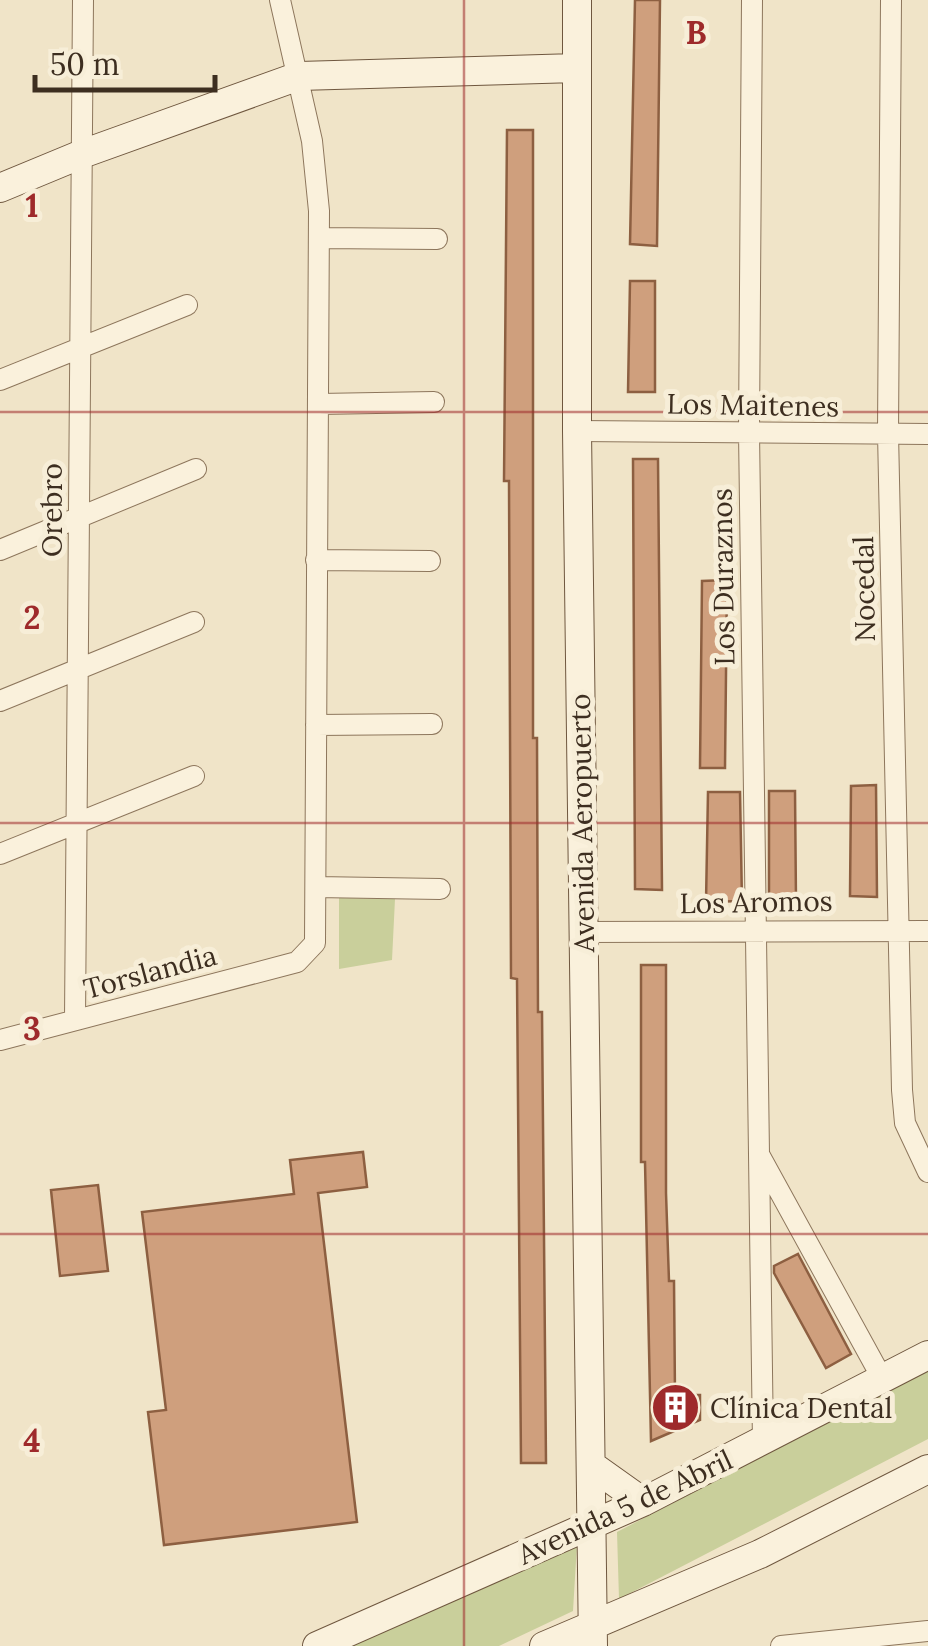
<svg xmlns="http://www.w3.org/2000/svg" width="928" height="1646" font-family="Lora,serif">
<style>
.green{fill:#c9cf9b}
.building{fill:#cf9f7d;stroke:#8d5f41;stroke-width:2.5}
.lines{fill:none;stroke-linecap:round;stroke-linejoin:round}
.street-casing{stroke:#8d765c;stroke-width:22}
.secondary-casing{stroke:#6f573f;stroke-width:30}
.street{stroke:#faf1dc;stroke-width:20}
.secondary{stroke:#faf1dc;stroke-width:28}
.grid{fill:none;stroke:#9e2a2b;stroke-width:2.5;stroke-opacity:0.55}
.labels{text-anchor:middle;stroke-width:10;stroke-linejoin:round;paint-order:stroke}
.street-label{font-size:28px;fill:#3d2e20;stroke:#f7eed8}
.poi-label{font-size:28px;fill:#3d2e20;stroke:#f7eed8;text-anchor:start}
.grid-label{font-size:32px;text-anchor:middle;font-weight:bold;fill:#9e2a2b;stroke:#f7eed8;stroke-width:10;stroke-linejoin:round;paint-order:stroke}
</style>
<rect width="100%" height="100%" fill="#f0e4c8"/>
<path class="green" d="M339 898 395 899 392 960 339 969Z
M928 1370V1439L619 1599 617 1532Z
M577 1544 573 1611 499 1646H349Z"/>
<path class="building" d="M635 0H660L657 246 630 244Z
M507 130H533V738H537L538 1012H542L546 1463H521L517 979 511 978 509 481H504Z
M630 281H655V392H628Z
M633 459H658L662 890 635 889Z
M727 580 725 768H700L702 581Z
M876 785 877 897 850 896 851 786Z
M769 791H795L796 902 769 901Z
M708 792H740L742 901 706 902Z
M641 965H666V1193L669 1281H674L675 1395H700V1420L651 1441 645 1162H641Z
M363 1152 367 1187 318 1193 357 1522 164 1545 148 1412 166 1410 142 1212 294 1194 290 1160Z
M98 1185 108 1271 60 1276 51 1190Z
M798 1254 851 1354 826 1368 774 1273V1266Z"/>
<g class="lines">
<defs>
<path id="street" d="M752 0 749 432 763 1443
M891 0 888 433 902 1090 905 1123 928 1172
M320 238 437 239
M0 380 187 305
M319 404 434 402
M577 431 928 434
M0 550 196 469
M316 560 430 561
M0 701 194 622
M316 725 432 724
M0 854 194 776
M316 887 440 889
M584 932 928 931
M75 1020 83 0
M0 1040 297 962 315 943 319 211 312 141 280 0
M760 1156 883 1380
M781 1646 928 1631"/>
<path id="secondary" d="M577 0V431L593 1646
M0 188 82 154 299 76 576 68
M591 1465 643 1502
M317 1646 643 1502 928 1355
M544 1646 760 1554 928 1469"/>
</defs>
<use href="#street" class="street-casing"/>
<use href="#secondary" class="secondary-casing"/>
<use href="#street" class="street"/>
<use href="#secondary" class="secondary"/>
</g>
<path class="grid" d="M464 0V1646M0 412H928M0 823H928M0 1234H928"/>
<defs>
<symbol id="building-disc" viewBox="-11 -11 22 22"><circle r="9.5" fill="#9e2a2b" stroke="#f7eed8"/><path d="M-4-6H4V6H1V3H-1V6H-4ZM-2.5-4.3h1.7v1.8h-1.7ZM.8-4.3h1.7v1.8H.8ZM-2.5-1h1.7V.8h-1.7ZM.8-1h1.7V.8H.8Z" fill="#fff"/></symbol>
</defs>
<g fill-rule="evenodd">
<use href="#building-disc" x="648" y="1380" width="55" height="55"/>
</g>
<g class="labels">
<g class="street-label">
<text transform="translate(753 405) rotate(1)" y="10">Los Maitenes</text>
<text transform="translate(52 510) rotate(-90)" y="10">Orebro</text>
<text transform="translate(723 577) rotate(-91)" y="10">Los Duraznos</text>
<text transform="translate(864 589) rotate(-91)" y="10">Nocedal</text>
<text transform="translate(582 823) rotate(-91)" y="10">Avenida Aeropuerto</text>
<text transform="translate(756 902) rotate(-1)" y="10">Los Aromos</text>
<text transform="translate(150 972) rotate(-15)" y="10">Torslandia</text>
<text transform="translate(625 1507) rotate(-25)" y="10">Avenida 5 de Abril</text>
</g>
<g class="poi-label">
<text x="710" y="1418">Clínica Dental</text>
</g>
</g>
<g class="grid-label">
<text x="696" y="44">B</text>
<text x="32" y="217">1</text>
<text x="32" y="629">2</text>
<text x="32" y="1040">3</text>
<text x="32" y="1452">4</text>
</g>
<path d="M35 75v15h180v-15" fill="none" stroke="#3d2e20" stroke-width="5"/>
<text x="50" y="75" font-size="30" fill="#3d2e20" stroke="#f7eed8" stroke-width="8" paint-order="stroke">50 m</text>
</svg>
